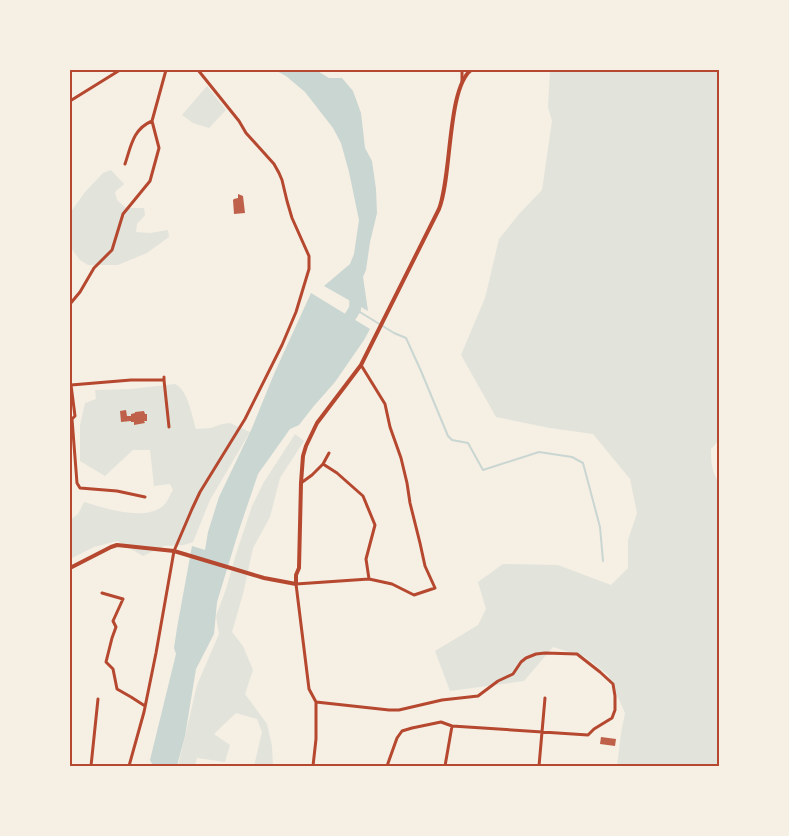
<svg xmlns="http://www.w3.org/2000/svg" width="789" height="836" font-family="Figtree,sans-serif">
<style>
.green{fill:#e2e4dc}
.water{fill:#c9d6d2}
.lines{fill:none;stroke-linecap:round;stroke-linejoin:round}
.stream{stroke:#c9d6d2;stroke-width:2}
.river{stroke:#c9d6d2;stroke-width:12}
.building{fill:#bf614a}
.minor{stroke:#b5482f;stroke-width:3}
.tertiary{stroke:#b5482f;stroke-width:4}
.neatline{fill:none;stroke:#b5482f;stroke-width:2}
</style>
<rect width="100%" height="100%" fill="#f6efe4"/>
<path class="green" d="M550 70H719V440L711 449C711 463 712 472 719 483V766H617L621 733 625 713 608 675 585 657 553 647 524 681 450 691 435 651 478 625 486 609 478 582 503 564 558 565 611 585 628 568V540L637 513 630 479 593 434 550 428 496 417 461 355 485 298 499 239 520 213 542 190 552 121 548 107Z
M207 86 226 110 209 128 193 123 182 115Z
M111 170 124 184 115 192 117 200 126 208H144L145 215 137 224 136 232 150 233 168 230 169 237 147 253 118 265H88L80 260 70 247V213L85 192 103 173Z
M175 384C188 390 192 416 196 429L211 428 222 424 230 423 250 432 210 500 193 542 184 545 164 546 143 556 117 541 94 547 70 559V520L78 514 84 502C105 508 147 523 165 504 168 501 170 494 173 490L170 484 154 486 150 450H133L105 476 80 461V425L85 403 96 399 95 390 131 389Z
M295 434 304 441 280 478 270 517 253 548 243 594 232 632 243 646 253 670 245 694 267 724 272 746 273 766H254L262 732 257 719 236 713 214 734 230 745 225 762 197 758 195 766H178L197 685 219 634 216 616 226 589 236 554 252 506 264 482Z"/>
<path class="water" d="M275 70H316L329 78H342L353 91 361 113 365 148 372 161 376 189 377 213 370 242 366 270 363 277 368 311 324 286 350 264 354 254 359 220 349 172 341 143 333 128 305 92 286 76Z
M311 293 370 329 364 340 335 382 313 407 299 425 290 429 258 474 239 530 217 602 214 634 196 669 185 736 177 766H153L150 760 176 654 174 648 177 628 192 546 205 550 208 532 219 497 252 428 274 374Z"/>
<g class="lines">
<path class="stream" d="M355 309 394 333 406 338 421 371 448 436 452 440 468 443 483 470 539 452 572 457 583 463 600 527 603 561"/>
<path class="river" d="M341 331 355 309 356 288"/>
</g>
<path class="building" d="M238 194 243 196 245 213 234 214 233 200 234 199 238 198Z
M126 410 127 416H131V414L135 413V412L144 411 145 414H147V421H144L145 423 134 425V422H131V421L121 422 120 411Z
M601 737 616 739 615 746 600 744Z"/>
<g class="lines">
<path class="minor" d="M462 70V81
M70 101 120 70
M125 164C131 146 133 129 152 121L166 70
M70 304 80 292 94 268 112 250 123 214 150 181 159 148 152 121
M164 380 169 427
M70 383 71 385 131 380H164V377
M72 419 77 483 80 488 117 491 145 497
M71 420 75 416 71 385
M323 464 329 453
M301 483 312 475 323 464 337 473 363 496 375 525 366 559 369 579
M102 593 123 599 113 621 116 627 112 638 106 662 113 669 117 689 131 697 145 706
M316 702 389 710H399L442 700 478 696 498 681 513 674 521 662 526 658 536 654 545 653 577 654 600 672 613 684 615 696V710L612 718 594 729 588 735 452 726 441 722 412 728 402 731 397 738 387 766
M91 766 98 699
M129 766 144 712 156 653 174 551 192 509 200 492 245 419 282 345 296 312 309 269V256L292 218 287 201 282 180 279 173 274 164 246 133 239 121 198 70
M313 766 316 739V702L309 689 296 584 369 579 392 584 414 595 435 588 425 566 420 543 410 503 407 483 401 458 390 427 385 404 361 365
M445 766 452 726
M539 766 545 698"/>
<path class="tertiary" d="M70 568 111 547 117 545 174 551 264 578 296 584V575L299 568 301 483 303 456 306 446 317 423 361 365 439 209C452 176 447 89 471 70"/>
</g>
<rect width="789" height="836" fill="none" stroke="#f6efe4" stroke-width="142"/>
<rect x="71" y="71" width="647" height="694" class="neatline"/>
</svg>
